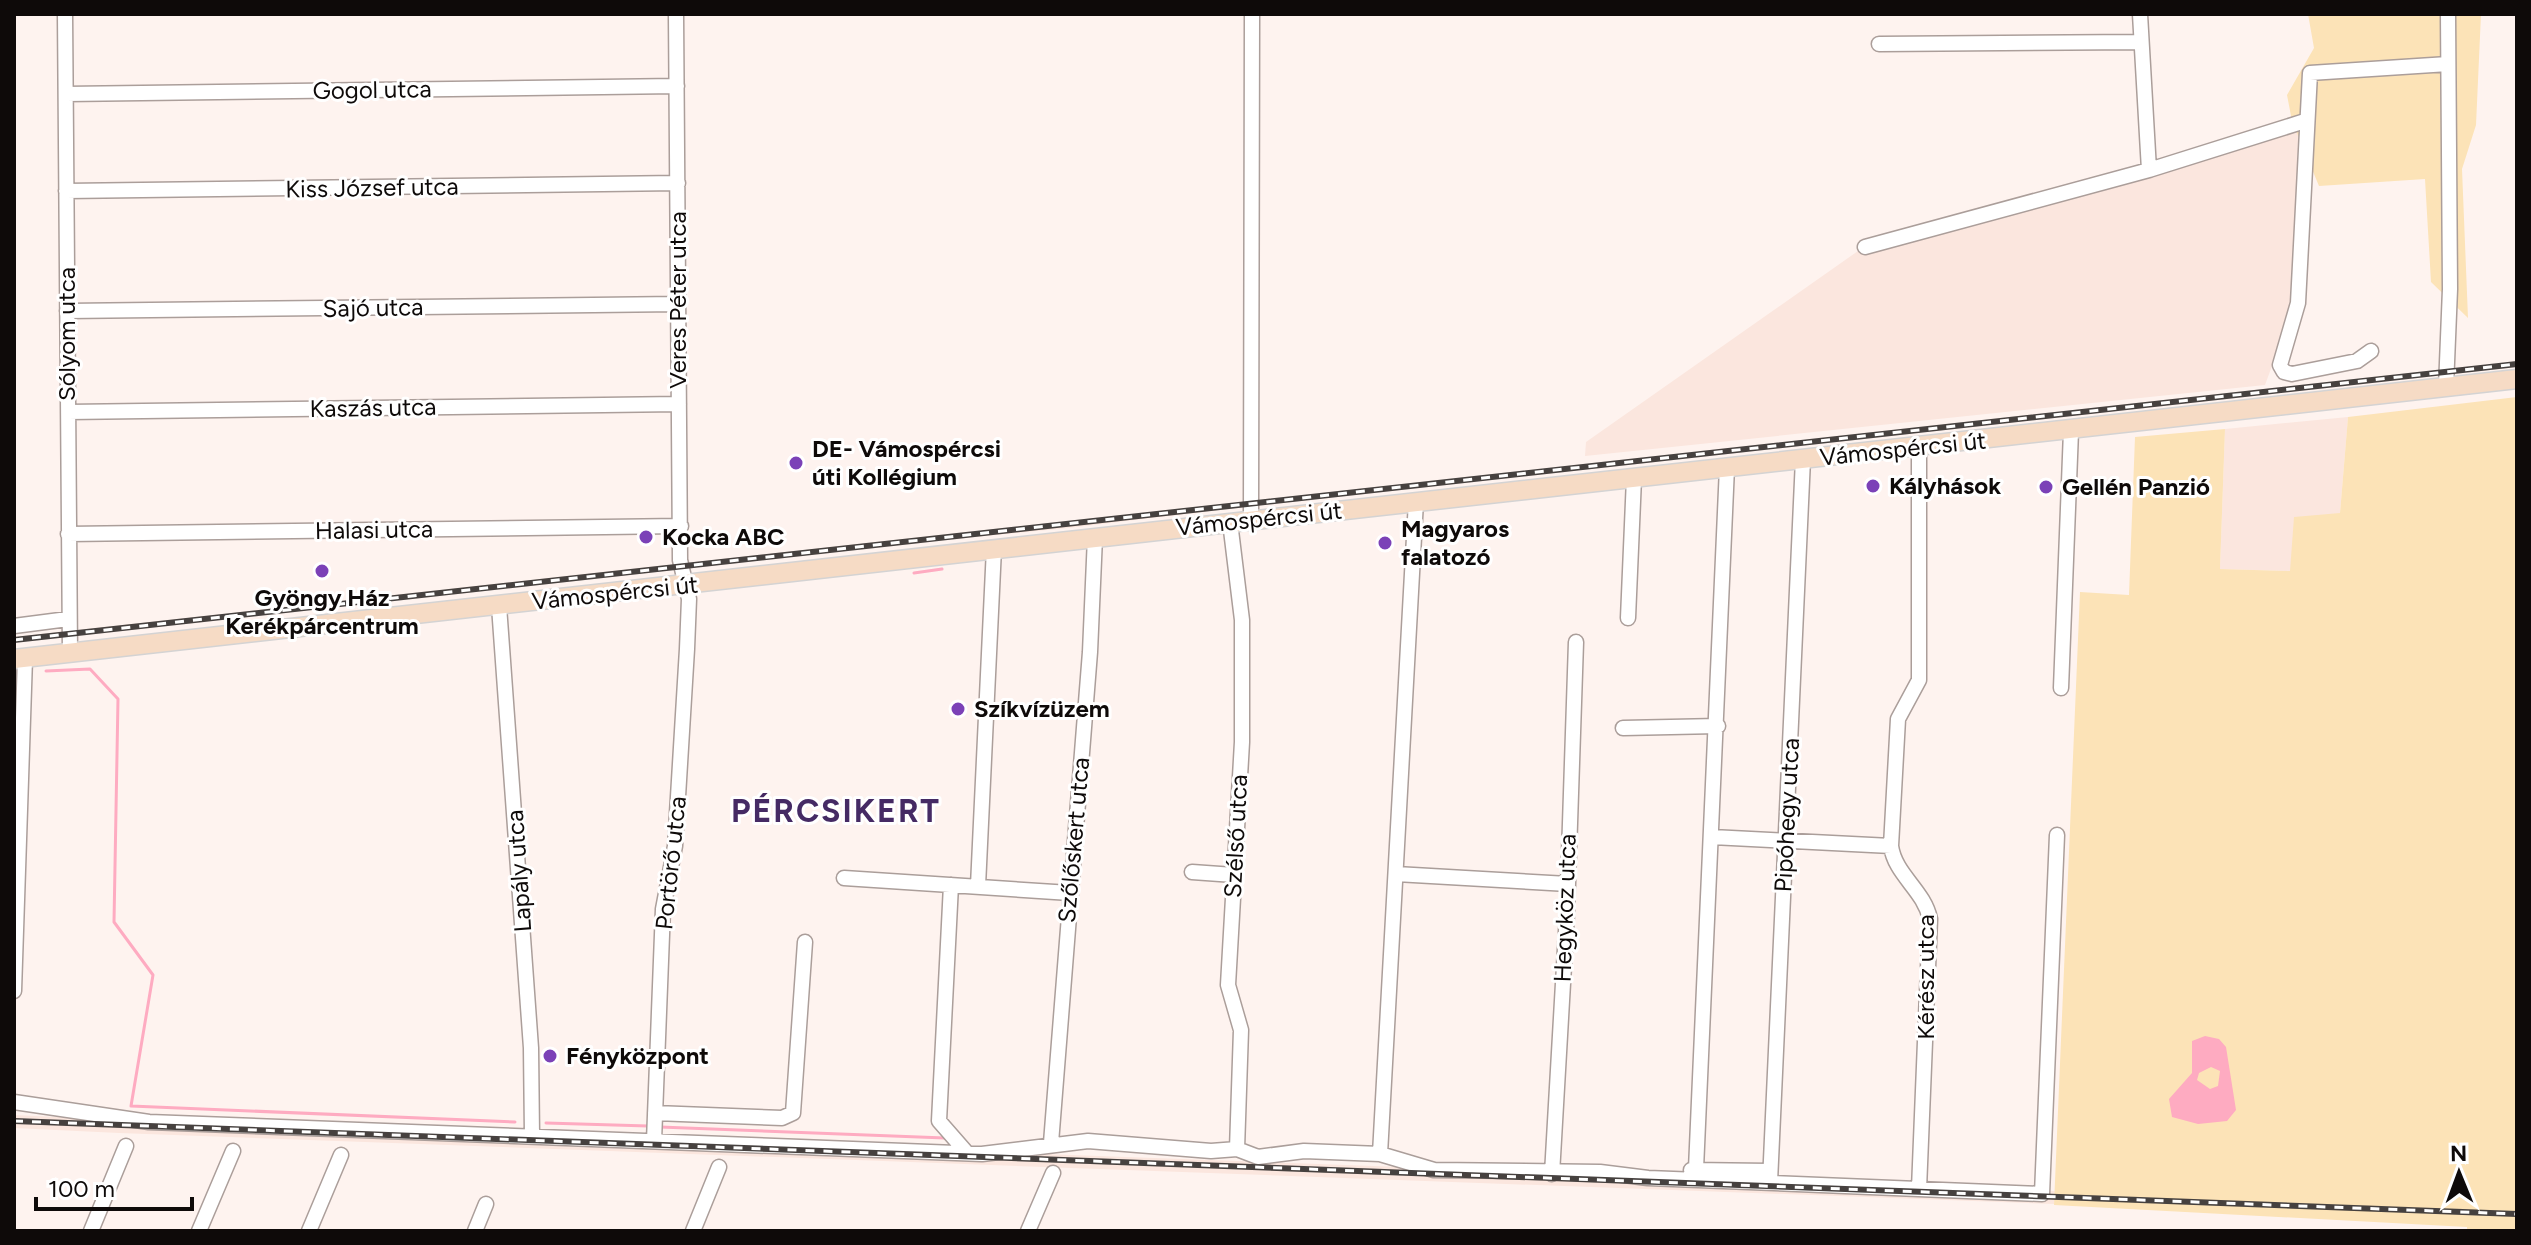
<svg xmlns="http://www.w3.org/2000/svg" width="2531" height="1245" font-family="Figtree,sans-serif">
<style>
.built{fill:#fbe6de}
.green{fill:#fce3b7}
.water{fill:#feabc1;fill-rule:evenodd}
.lines{fill:none;stroke-linecap:round;stroke-linejoin:round}
.stream{stroke:#feabc1;stroke-width:3}
.minor-casing{stroke:#ab9e9a;stroke-width:17}
.major-casing{stroke:#d4d3d3;stroke-width:21}
.minor{stroke:#fff;stroke-width:14}
.major{stroke:#f6dbc5;stroke-width:18}
.rail-casing{stroke:#46413f;stroke-width:6}
.rail{stroke:#fff;stroke-width:3;stroke-dasharray:9;stroke-linecap:butt}
.poi-dot{fill:#7b41b7;stroke:#fff;stroke-width:3}
.labels{text-anchor:middle;stroke-width:6;stroke-linejoin:round;paint-order:stroke}
.street-label{font-size:24px;fill:#0e0a09;stroke:#fff}
.poi-label{font-size:24px;font-weight:bold;fill:#0e0a09;stroke:#fff;text-anchor:start}
.district-label{font-size:32px;font-weight:bold;letter-spacing:2px;fill:#452a64;stroke:#fff}
</style>
<rect width="100%" height="100%" fill="#fef3ef"/>
<path class="built" d="M2292 121 2298 135 2295 303 2265 385 1585 456 1586 442 1858 251Z
M2348 417 2340 513 2291 571 2220 569 2225 429Z
M1243 502V507L1068 528 826 551 14 642V637Z
M14 1115 120 1120 2055 1191 2054 1204 119 1133 14 1128Z"/>
<path class="green" d="M2308 14H2481L2476 125 2462 169 2468 318 2431 282 2425 179 2319 186 2292 121 2287 95 2314 48Z
M2517 397V1231H2467V1227L2054 1205 2080 592 2129 595 2135 437 2225 429 2220 569 2290 571 2294 517 2340 513 2348 417Z"/>
<path class="water" d="M2205 1036 2219 1039 2226 1047 2236 1110 2227 1121 2198 1124 2172 1117 2169 1099 2192 1073V1041ZM2211 1067 2220 1071 2218 1086 2210 1089 2197 1080 2199 1073Z"/>
<g class="lines">
<path class="stream" d="M914 573 942 569
M395 629 414 627
M46 671 90 669 118 699 114 922 153 975 131 1106 515 1122
M546 1123 648 1126
M660 1127 945 1138"/>
<defs>
<path id="minor" d="M65 14 70 653
M2140 14 2149 170
M1879 44 2140 42
M66 94 677 86
M66 191 678 183
M1865 247 2149 170 2305 121
M67 311 678 304
M2371 351 2357 361 2292 374 2284 372 2280 365 2298 303 2310 73 2448 64
M2446 387 2450 289 2448 14
M68 412 679 404
M1251 520 1252 14
M1230 522 1242 620V742L1228 985 1241 1030 1237 1149
M68 534 681 526
M499 606 531 1048 532 1136
M1628 618 1634 478
M14 626 68 619
M2061 688 2071 431
M1623 728 1718 726
M1712 837 1891 846
M1192 872 1234 875
M1396 874 1568 884
M844 878 1070 893
M951 885 939 1121 967 1153
M978 886 994 548
M14 991 25 658
M14 1102 149 1122 982 1154 1088 1141 1211 1151 1237 1149 1258 1157 1304 1151 1380 1154 1434 1170 1600 1172 1648 1178 2042 1194 2057 835
M655 1113 782 1118 793 1113 805 942
M654 1141 663 909 675 846 687 649 689 599 680 560 676 14
M1051 1143 1090 652 1095 537
M1380 1154 1416 501
M1696 1169 1727 467
M1691 1170 1770 1171
M1552 1174 1567 914 1576 642
M1770 1182 1803 459
M1919 1189 1930 919C1924 890 1895 875 1891 846L1898 719 1919 680V447
M91 1231 126 1146
M199 1231 233 1151
M309 1231 341 1155
M475 1231 486 1204
M693 1231 719 1167
M1028 1231 1053 1173"/>
<path id="major" d="M14 659 2517 379"/>
</defs>
<use href="#minor" class="minor-casing"/>
<use href="#major" class="major-casing"/>
<use href="#minor" class="minor"/>
<use href="#major" class="major"/>
<defs>
<path id="rail" d="M14 640 2517 364
M14 1121 2517 1214"/>
</defs>
<use href="#rail" class="rail-casing"/>
<use href="#rail" class="rail"/>
</g>
<g class="poi-dot">
<circle cx="796" cy="463" r="8"/>
<circle cx="1873" cy="486" r="8"/>
<circle cx="2046" cy="487" r="8"/>
<circle cx="646" cy="537" r="8"/>
<circle cx="1385" cy="543" r="8"/>
<circle cx="322" cy="571" r="8"/>
<circle cx="958" cy="709" r="8"/>
<circle cx="550" cy="1056" r="8"/>
</g>
<g class="labels">
<g class="street-label">
<text transform="translate(372 90) rotate(-1)" y="8">Gogol utca</text>
<text transform="translate(372 188) rotate(-1)" y="8">Kiss József utca</text>
<text transform="translate(678 300) rotate(-90)" y="8">Veres Péter utca</text>
<text transform="translate(373 308) rotate(-1)" y="8">Sajó utca</text>
<text transform="translate(67 334) rotate(-90)" y="8">Sólyom utca</text>
<text transform="translate(373 408) rotate(-1)" y="8">Kaszás utca</text>
<text transform="translate(1903 449) rotate(-6)" y="8">Vámospércsi út</text>
<text transform="translate(1259 519) rotate(-6)" y="8">Vámospércsi út</text>
<text transform="translate(374 530) rotate(-1)" y="8">Halasi utca</text>
<text transform="translate(615 593) rotate(-6)" y="8">Vámospércsi út</text>
<text transform="translate(1787 815) rotate(-87)" y="8">Pipóhegy utca</text>
<text transform="translate(1236 836) rotate(-87)" y="8">Szélső utca</text>
<text transform="translate(1074 840) rotate(-85)" y="8">Szőlőskert utca</text>
<text transform="translate(671 863) rotate(-84)" y="8">Portörő utca</text>
<text transform="translate(519 871) rotate(-94)" y="8">Lapály utca</text>
<text transform="translate(1565 908) rotate(-88)" y="8">Hegyköz utca</text>
<text transform="translate(1926 977) rotate(-90)" y="8">Kérész utca</text>
</g>
<g class="poi-label">
<text x="812" y="457">DE- Vámospércsi<tspan x="812" dy="28">úti Kollégium</tspan></text>
<text x="1889" y="494">Kályhások</text>
<text x="2062" y="495">Gellén Panzió</text>
<text x="1401" y="537">Magyaros<tspan x="1401" dy="28">falatozó</tspan></text>
<text x="662" y="545">Kocka ABC</text>
<text x="322" y="606" text-anchor="middle">Gyöngy Ház<tspan x="322" dy="28">Kerékpárcentrum</tspan></text>
<text x="974" y="717">Szíkvízüzem</text>
<text x="566" y="1064">Fényközpont</text>
</g>
<g class="district-label">
<text x="836" y="822">PÉRCSIKERT</text>
</g>
</g>
<rect width="2531" height="1245" fill="none" stroke="#0e0a09" stroke-width="32"/>
<g transform="translate(2459 1173) rotate(359)" stroke="#ffffff" stroke-width="6" paint-order="stroke">
<path d="M0-6L14 30L0 20L-14 30Z" fill="#0e0a09"/>
<text y="-12" font-size="22" font-weight="bold" text-anchor="middle" fill="#0e0a09">N</text>
</g>
<path d="M36 1197v12h156v-12" fill="none" stroke="#0e0a09" stroke-width="4"/>
<text x="48" y="1197" font-size="24" fill="#0e0a09" stroke="#ffffff" stroke-width="6" paint-order="stroke">100 m</text>
</svg>
